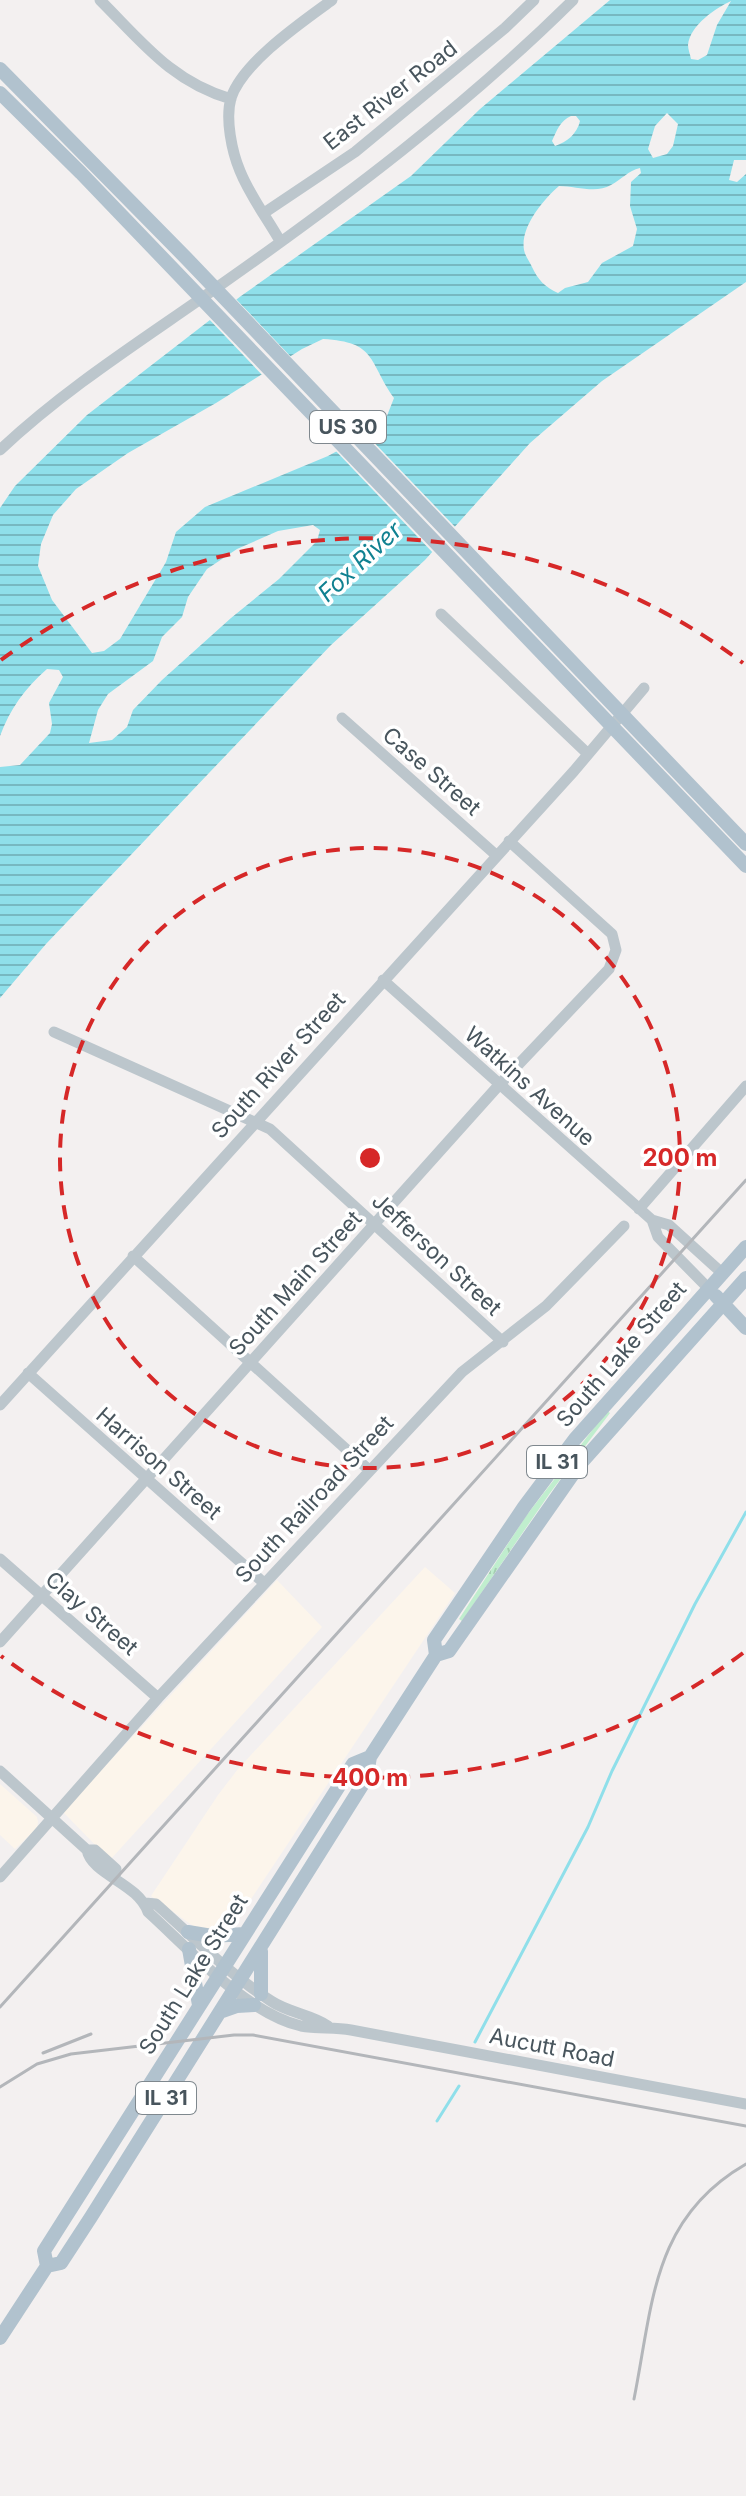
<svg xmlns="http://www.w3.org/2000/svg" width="746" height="2496" font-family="Inter,sans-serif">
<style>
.commercial{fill:#fcf5eb}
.grass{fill:url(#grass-tufts)}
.water{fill:url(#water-rules);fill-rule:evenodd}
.pier{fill:#f3f0f0}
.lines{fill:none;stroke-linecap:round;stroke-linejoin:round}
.stream{stroke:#8fdfea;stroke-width:3}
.minor{stroke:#bcc6cc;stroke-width:11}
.major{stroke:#b1c2ce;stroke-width:14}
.rail{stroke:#b3b6ba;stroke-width:3}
.ring{fill:none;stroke:#d62828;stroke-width:4;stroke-dasharray:14 10}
.labels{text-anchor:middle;stroke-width:7;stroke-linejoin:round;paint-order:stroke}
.shield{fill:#fff;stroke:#7f888e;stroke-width:2}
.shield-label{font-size:20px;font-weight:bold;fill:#48555d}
.street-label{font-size:22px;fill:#48555d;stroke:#fff}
.water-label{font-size:24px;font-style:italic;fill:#108191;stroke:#fff}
.centre{fill:#d62828;stroke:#fff;stroke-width:4}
.ring-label{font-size:24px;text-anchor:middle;font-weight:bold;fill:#d62828;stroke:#fff;stroke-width:7;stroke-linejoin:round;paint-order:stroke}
</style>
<defs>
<pattern id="grass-tufts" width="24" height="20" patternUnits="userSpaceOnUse" patternTransform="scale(2)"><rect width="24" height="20" fill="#c0eece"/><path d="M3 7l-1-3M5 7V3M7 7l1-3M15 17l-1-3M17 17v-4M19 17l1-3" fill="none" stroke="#a6ceb3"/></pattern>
<pattern id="water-rules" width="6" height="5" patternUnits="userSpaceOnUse" patternTransform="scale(2)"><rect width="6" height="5" fill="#8fdfea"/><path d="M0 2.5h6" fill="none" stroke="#77b8c1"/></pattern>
</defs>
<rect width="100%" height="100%" fill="#f3f0f0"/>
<path class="commercial" d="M425 1567 455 1593 237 1920 224 1930 196 1928 151 1896 218 1795 238 1769Z
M277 1580 322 1627 110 1860 63 1812Z
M0 1784 37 1817 38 1822 37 1828 15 1849 0 1835Z"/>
<path class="grass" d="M607 1411 610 1413 550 1493 462 1621 459 1619 526 1516Z"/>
<path class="water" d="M610 0H746V160H734L729 180 737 182 746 174V282L602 381 530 443 425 560 331 645 46 944 0 998V767L20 765 50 733 52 724 49 703 63 677 59 670 47 669C25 688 10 709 0 736V508L15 486 87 415 241 296 411 176 480 109ZM731 1 717 25 707 55 698 60 691 59C690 54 688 49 688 45 690 25 716 8 731 1ZM667 113 678 124 673 146 667 154 653 158 648 149 655 126ZM571 116H576L580 121C577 134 567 142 555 146L552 141C557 130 560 121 571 116ZM640 168 641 173 631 182 630 206 637 229 633 246 602 263 588 282 565 288 558 293C545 287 538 280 532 267 530 262 525 256 524 250 520 227 543 200 559 186 576 186 596 194 611 185 622 179 628 171 640 168ZM323 339C377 342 368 361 394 398L383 426 328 456 205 507 176 532 166 562 120 639 104 651 92 653 52 600 38 566 41 544 53 515 76 489 128 453 216 403 302 349ZM313 525 320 530 317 541 279 579 231 618 162 680 133 710 127 727 112 740 89 743 98 710 108 694 153 661 162 637 182 617 188 597 207 569 237 549 278 531Z"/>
<path class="pier" d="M234 297 293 359 264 377 207 317Z
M364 432 458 530 435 555 333 448Z"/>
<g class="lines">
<path class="stream" d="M475 2042 588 1827 612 1771 695 1604 746 1512
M437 2121 459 2086"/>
<path class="minor" d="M100 0C142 42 172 82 231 99
M264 213 355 152 505 28 534 0
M280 241C267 218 250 196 240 171 232 152 225 119 231 98 243 62 302 22 332 0
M0 450C67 387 144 339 219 286 343 199 465 107 573 0
M441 614 588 754
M342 718 496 855
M383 980 652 1220 669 1225 722 1273
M54 1032 270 1129 503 1342
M639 1209 746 1086
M652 1220 658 1237 708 1288
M133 1256 368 1469
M28 1373 264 1583
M0 1405 574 771 644 688
M0 1559 158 1698
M0 1642 499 1085 609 969 616 950 612 934 509 841
M0 1771 87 1850C92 1875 138 1883 148 1912 190 1950 246 2013 301 2026 317 2029 334 2027 351 2030L746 2104
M87 1850H95L116 1869 115 1876
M0 1877 158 1698 462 1372 546 1306 624 1226
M145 1903 156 1904C193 1937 229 1974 271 2001 289 2013 310 2014 328 2026"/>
<path class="major" d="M0 69 187 259 746 844
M0 93 81 173 746 866
M716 1296 746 1328
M436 1655 434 1640 524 1507 575 1439 746 1247
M188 1932 212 1936 244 1934
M189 1949 199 2005
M261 1994V1951
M220 2012 237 2006 254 2005
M47 2266 61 2263 91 2217 366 1779 370 1757 436 1655 449 1651 580 1464 746 1278
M0 2338 47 2266 44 2251 353 1764 370 1757"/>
<path class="rail" d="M0 2007 746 1180
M43 2053 91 2034
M0 2087 37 2064 71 2054 234 2035H253L746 2126
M634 2399C653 2304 652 2218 746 2164"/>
</g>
<g class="ring">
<circle cx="370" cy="1158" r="310"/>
<path d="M743 1653A620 620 0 0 1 1 1656M1 660A620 620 0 0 1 743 663"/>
</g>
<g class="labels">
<g class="shield">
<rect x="310" y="411" width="76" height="32" rx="6"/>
<rect x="527" y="1446" width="60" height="32" rx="6"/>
<rect x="136" y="2082" width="60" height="32" rx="6"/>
</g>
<g class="shield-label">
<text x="348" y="434">US 30</text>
<text x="557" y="1469">IL 31</text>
<text x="166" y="2105">IL 31</text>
</g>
<g class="street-label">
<text transform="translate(390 95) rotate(-38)" y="8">East River Road</text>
<text transform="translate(432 771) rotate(41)" y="8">Case Street</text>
<text transform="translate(278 1065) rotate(-48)" y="8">South River Street</text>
<text transform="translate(530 1086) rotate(42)" y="8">Watkins Avenue</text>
<text transform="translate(437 1254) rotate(43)" y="8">Jefferson Street</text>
<text transform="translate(295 1283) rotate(-48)" y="8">South Main Street</text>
<text transform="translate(621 1354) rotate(-49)" y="8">South Lake Street</text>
<text transform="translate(159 1463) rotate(41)" y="8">Harrison Street</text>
<text transform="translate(314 1499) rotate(-47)" y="8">South Railroad Street</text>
<text transform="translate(92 1613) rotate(41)" y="8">Clay Street</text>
<text transform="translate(193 1974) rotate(-58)" y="8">South Lake Street</text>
<text transform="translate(552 2047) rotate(11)" y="8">Aucutt Road</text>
</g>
<g class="water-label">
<text transform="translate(360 562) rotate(-43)" y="8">Fox River</text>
</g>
</g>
<circle cx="370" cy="1158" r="12" class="centre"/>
<g class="ring-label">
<text x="680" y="1166">200 m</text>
<text x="370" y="1786">400 m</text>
</g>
</svg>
